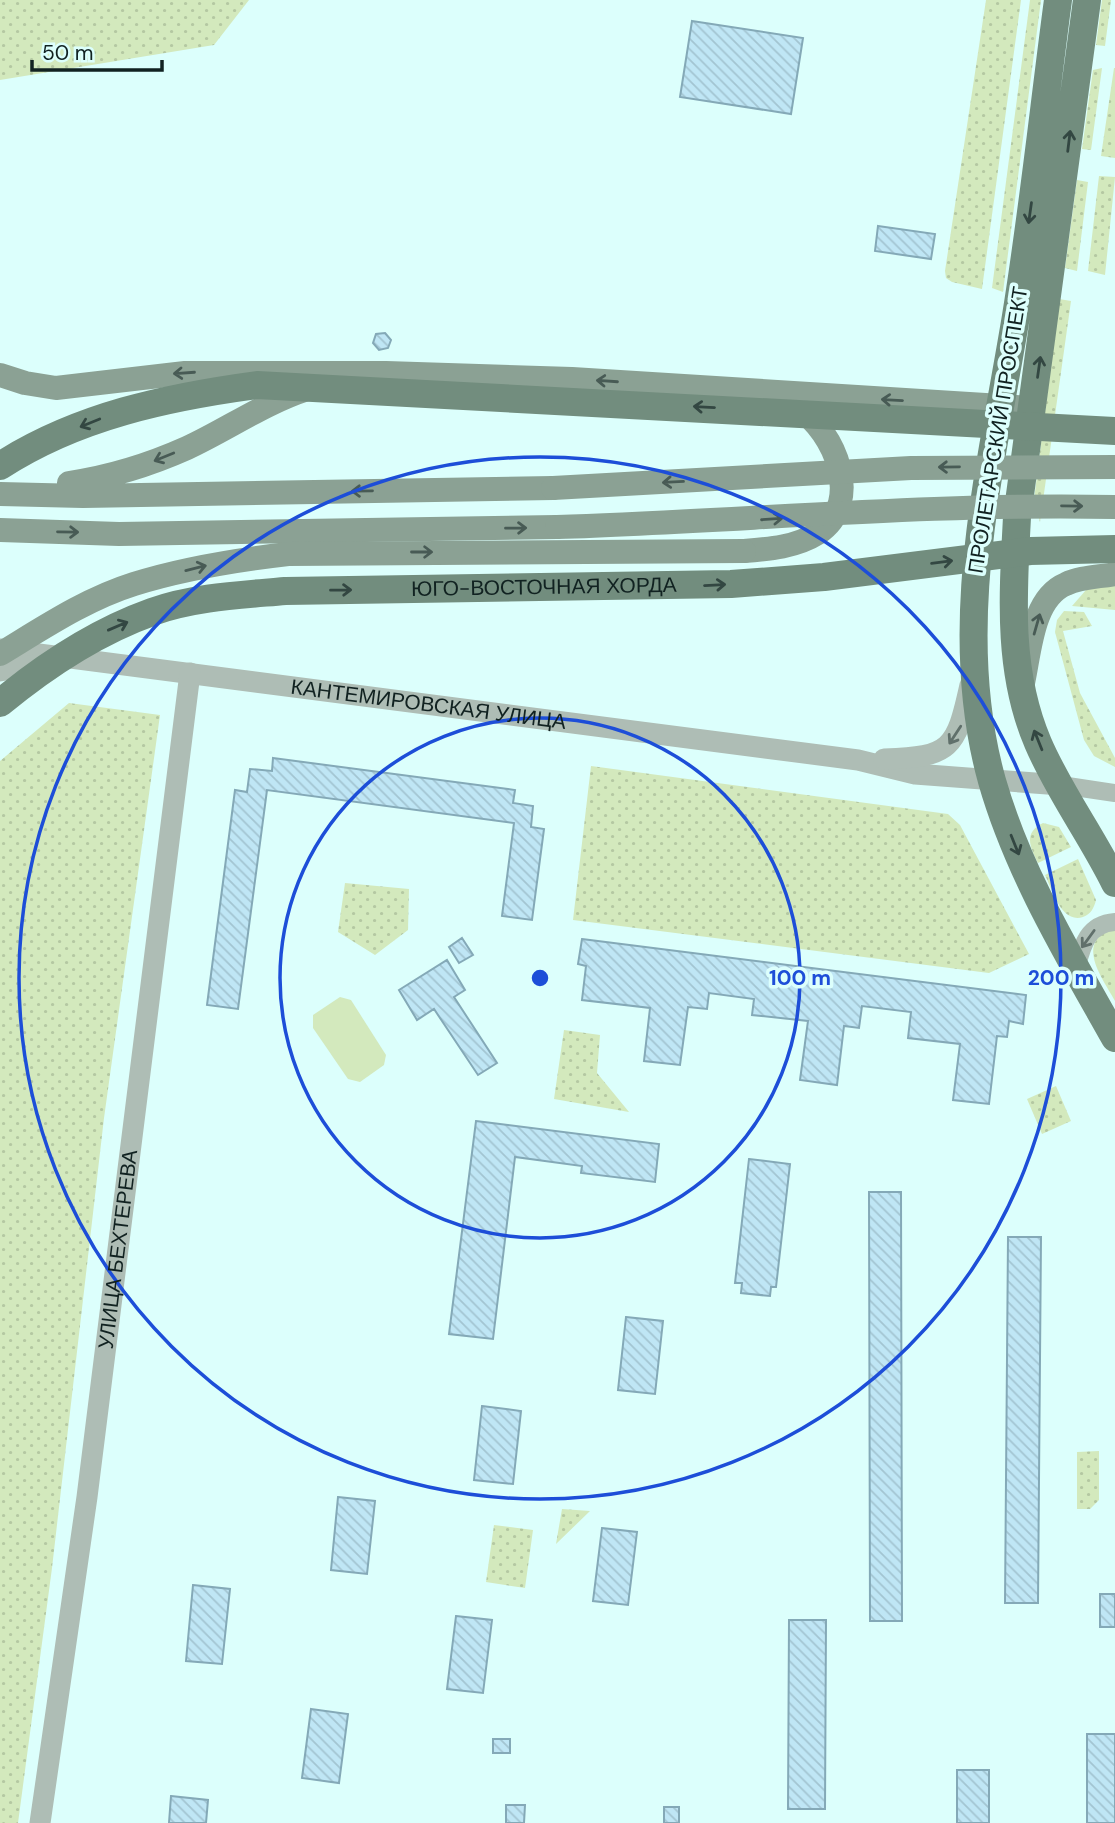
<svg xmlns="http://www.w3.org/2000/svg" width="1115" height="1823" font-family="'DM Sans',sans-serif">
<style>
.green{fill:url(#green-dots)}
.pitch{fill:#d3e9bd}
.building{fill:url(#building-back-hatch);stroke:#84a9b7;stroke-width:2}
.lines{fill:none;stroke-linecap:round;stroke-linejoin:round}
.minor{stroke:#aebdb5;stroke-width:18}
.tertiary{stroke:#aebdb5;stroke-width:21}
.secondary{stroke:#8ba194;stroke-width:24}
.primary{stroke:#728d7e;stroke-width:28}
.secondary-bridge{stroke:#8ba194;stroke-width:24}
.primary-bridge{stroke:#728d7e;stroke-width:28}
.oneway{stroke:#334742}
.oneway2{stroke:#485b55}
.oneway3{stroke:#60706b}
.ring{fill:none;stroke:#1d4ed8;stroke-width:3.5}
.labels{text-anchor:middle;stroke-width:7;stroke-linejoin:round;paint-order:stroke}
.street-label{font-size:21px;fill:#112221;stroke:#dcfffc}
.centre{fill:#1d4ed8;stroke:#dcfffc;stroke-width:3.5}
.ring-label{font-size:21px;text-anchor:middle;font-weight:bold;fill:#1d4ed8;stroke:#dcfffc;stroke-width:7;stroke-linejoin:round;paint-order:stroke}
</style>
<defs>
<pattern id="green-dots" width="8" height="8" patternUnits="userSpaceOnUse" patternTransform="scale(1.75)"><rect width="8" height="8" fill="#d3e9bd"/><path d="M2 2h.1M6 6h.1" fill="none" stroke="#b4c8a2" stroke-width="1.8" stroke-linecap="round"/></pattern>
<pattern id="building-back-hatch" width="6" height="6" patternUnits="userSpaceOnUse" patternTransform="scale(1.75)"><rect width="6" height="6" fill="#bfe6f5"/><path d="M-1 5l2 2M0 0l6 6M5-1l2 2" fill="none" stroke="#a3c5d2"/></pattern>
</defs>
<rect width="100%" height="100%" fill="#dcfffc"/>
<path class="green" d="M0 0H249L214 45 0 80Z
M986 0H1021L982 289 952 282 946 278 945 271Z
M1030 0H1041L1003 292 992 288Z
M1102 0H1111L1105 46 1096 45Z
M1102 68 1091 150 1082 149 1093 70Z
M1114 68H1115V158L1101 156Z
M1099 176 1115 177 1105 275 1088 271Z
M1077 180 1088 182 1077 271 1065 268Z
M1059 299 1071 301 1040 522 1034 500Z
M1115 583V610L1072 606 1086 590Z
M1064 611 1084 612 1092 626 1063 631 1080 693 1115 758V767L1094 756 1084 740 1055 632 1057 620Z
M69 703 160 715 104 1118 52 1568 18 1823H0V761Z
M591 766 948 814 960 825 1029 954 989 973 573 920Z
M1043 823 1059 827 1071 847 1038 863C1030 847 1023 833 1043 823Z
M1078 859 1096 900C1094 908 1091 914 1083 917 1061 924 1052 889 1045 875Z
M345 883 409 889 408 930 375 955 338 932Z
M1109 930 1115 931V1001C1103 979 1076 945 1109 930Z
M564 1030 600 1035 597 1073 629 1112 554 1099Z
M1056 1086 1071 1121 1042 1134 1027 1099Z
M1099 1451V1500L1090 1509H1077V1452Z
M562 1509 590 1511 556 1544Z
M494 1525 533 1530 525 1588 486 1582Z"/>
<path class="pitch" d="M340 997 351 1000 386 1055 384 1065 360 1082 348 1079 313 1028V1015Z"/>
<path class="building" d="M692 21 803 38 791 114 680 97Z
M878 226 935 234 931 259 875 251Z
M385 333 391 340 388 348 379 350 373 343 376 334Z
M273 758 515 790 513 803 533 806 531 827 544 829 532 920 502 916 514 823 267 790 238 1009 207 1005 235 790 247 792 250 769 272 771Z
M462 938 473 955 459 963 449 947Z
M582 939 1026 995 1023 1024 1009 1021 1007 1037 997 1036 989 1104 953 1100 960 1044 908 1038 911 1012 862 1006 859 1028 844 1026 837 1085 800 1080 808 1021 752 1015 754 999 709 993 707 1009 688 1007 680 1065 644 1061 650 1008 582 1000 586 966 578 964Z
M447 960 465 990 454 997 497 1063 478 1075 434 1009 417 1020 399 990Z
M476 1121 659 1144 655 1182 581 1173 582 1166 515 1157 493 1339 449 1334Z
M749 1159 790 1164 776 1287H771L770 1296 741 1293 742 1283H735Z
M869 1192H901L902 1621H870Z
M1008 1237H1041L1038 1603H1005Z
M626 1317 663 1321 655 1394 618 1390Z
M482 1406 521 1411 513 1484 474 1480Z
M338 1497 375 1501 367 1574 331 1570Z
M602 1528 637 1532 628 1605 593 1601Z
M193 1585 230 1589 222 1664 186 1661Z
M1100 1594H1115V1627H1100Z
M456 1616 492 1620 483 1693 447 1689Z
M789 1620H826L825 1809H788Z
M311 1709 348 1714 339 1783 302 1778Z
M1087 1734H1115V1823H1087Z
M493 1739H510V1753H493Z
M957 1770H989V1823H957Z
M171 1796 208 1800 206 1823H169Z
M506 1805H525L524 1823H506Z
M664 1807H679V1823H664Z"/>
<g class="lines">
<path class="minor" d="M1061 785 1115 793
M1076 969C1082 946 1087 924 1115 922"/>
<g class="tertiary">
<path id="s1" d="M0 649 858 760 915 774 1061 785"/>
<path d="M0 671 46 663"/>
<path d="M884 759C951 757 956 749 970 685"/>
<path id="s2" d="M40 1823 87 1497 190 673"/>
</g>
<path class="secondary" d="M0 375 25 383 56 388 185 373H386L572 379 1033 408
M69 483C110 477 149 465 187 448 228 429 264 403 307 389
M0 494 83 496 553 488
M0 530 119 534 557 527
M744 551C770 549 796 547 818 533 864 502 835 432 798 408
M1023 683C1030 652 1032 598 1066 584 1080 577 1099 577 1115 574"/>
<path class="primary" d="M1058 0C1044 105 1033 211 1016 316 991 469 949 627 992 781 1018 872 1069 956 1115 1038
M1087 0 1017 517C1013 594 1007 671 1038 743 1059 792 1092 836 1115 883"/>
<path class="secondary-bridge" d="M553 488 911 468 1115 467
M557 527C743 521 929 503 1115 507
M0 654C43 628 86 599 134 584 185 568 236 560 288 554L744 551"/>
<g class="primary-bridge">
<path d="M0 466C77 416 168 397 257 385L1115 431"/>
<path id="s3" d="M0 703C46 665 96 632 152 612 194 597 241 595 285 591L731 584 824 577 1030 551 1115 549"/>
</g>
</g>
<defs><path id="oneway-shaft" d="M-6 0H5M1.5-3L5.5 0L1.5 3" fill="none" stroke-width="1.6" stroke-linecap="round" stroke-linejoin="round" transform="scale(1.75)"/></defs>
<g class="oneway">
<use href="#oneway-shaft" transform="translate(1069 141) rotate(-83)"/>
<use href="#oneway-shaft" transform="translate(1030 213) rotate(98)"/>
<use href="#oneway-shaft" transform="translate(1039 367) rotate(-82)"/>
<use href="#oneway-shaft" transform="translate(704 407) rotate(-177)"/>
<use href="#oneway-shaft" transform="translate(90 423) rotate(158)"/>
<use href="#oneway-shaft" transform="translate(942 562) rotate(-7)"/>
<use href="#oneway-shaft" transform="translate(715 585) rotate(-3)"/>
<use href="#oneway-shaft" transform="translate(341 590) rotate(-1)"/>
<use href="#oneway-shaft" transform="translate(118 626) rotate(-23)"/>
<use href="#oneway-shaft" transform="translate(1038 740) rotate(-112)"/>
<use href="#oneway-shaft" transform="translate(1015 845) rotate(68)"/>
</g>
<g class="oneway2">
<use href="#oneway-shaft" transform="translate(184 373) rotate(176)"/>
<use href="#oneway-shaft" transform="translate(607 381) rotate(-176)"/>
<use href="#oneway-shaft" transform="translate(892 400) rotate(-177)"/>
<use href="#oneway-shaft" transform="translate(164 457) rotate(158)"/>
<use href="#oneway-shaft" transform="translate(949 467) rotate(179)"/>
<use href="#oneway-shaft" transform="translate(673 482) rotate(177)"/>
<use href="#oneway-shaft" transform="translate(362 491) rotate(179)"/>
<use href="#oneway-shaft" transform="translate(1072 506) rotate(1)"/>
<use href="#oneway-shaft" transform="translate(772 519) rotate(-4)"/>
<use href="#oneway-shaft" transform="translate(516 528) rotate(-1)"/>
<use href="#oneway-shaft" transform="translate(68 532) rotate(1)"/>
<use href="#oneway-shaft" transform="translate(422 552)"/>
<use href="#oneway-shaft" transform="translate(196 568) rotate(-14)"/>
<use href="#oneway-shaft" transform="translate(1037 624) rotate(-74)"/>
</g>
<g class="oneway3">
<use href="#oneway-shaft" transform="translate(955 735) rotate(123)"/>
<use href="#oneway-shaft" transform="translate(1088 939) rotate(126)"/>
</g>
<g class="ring">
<circle cx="540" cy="978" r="260"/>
<circle cx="540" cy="978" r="521"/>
</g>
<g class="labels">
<g class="street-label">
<text transform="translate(998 430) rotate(-81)" y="7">ПРОЛЕТАРСКИЙ ПРОСПЕКТ</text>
<text dy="7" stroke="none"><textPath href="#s3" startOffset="572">ЮГО-ВОСТОЧНАЯ ХОРДА</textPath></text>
<text dy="7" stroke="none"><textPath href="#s1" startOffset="432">КАНТЕМИРОВСКАЯ УЛИЦА</textPath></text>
<text dy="7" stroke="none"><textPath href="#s2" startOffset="579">УЛИЦА БЕХТЕРЕВА</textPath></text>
</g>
</g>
<circle cx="540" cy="978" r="10" class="centre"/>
<g class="ring-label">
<text x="800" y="985">100 m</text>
<text x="1061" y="985">200 m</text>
</g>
<path d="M32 60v10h130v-10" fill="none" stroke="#112221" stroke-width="3.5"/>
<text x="42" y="60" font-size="21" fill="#112221" stroke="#dcfffc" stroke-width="5" paint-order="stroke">50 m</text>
</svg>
